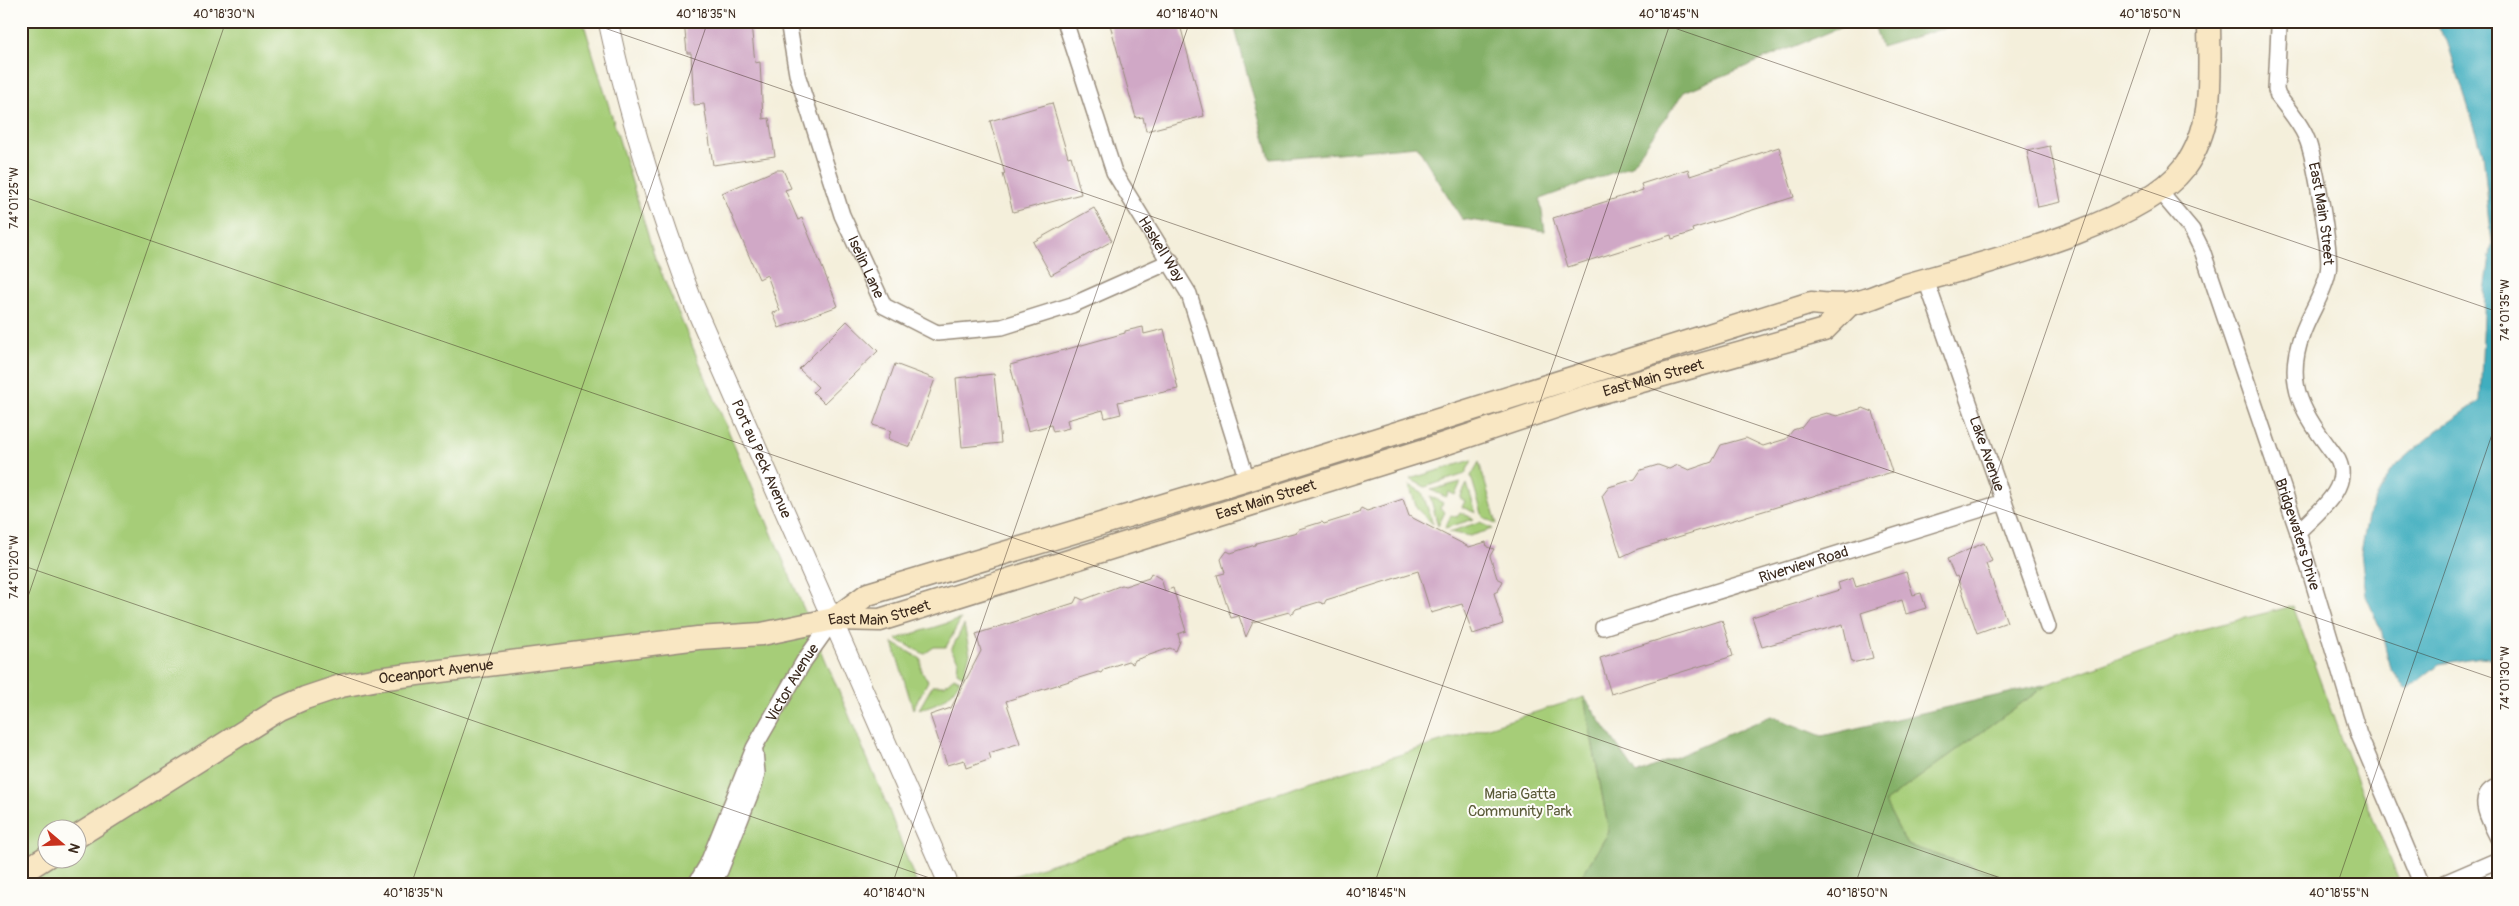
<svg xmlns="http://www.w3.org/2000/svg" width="2519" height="906" font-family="Pangolin,sans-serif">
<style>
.green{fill:#a6cd78;stroke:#707c4b;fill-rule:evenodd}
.forest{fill:#84b068;stroke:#606d43}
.water{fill:#41aebf;stroke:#3e6c6e}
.building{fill:#d0a8c6}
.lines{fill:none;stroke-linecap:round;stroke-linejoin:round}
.minor-casing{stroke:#988c7c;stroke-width:18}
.tertiary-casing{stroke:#988c7c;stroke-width:21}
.secondary-casing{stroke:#988c7c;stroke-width:25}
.minor{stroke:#fff;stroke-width:15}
.tertiary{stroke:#fff;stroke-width:19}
.secondary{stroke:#f9e7c3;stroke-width:22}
.ticks{fill:none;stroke:#3b2a1e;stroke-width:1;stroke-opacity:0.45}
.labels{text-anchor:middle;stroke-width:4;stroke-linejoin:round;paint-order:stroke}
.street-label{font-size:15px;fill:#3b2a1e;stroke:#fdfcf7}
.park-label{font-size:15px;fill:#5b5b39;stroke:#fdfcf7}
.neatline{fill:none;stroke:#3b2a1e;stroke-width:2}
.ticks-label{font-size:12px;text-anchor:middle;fill:#3b2a1e}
</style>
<rect width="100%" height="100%" fill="#fdfcf7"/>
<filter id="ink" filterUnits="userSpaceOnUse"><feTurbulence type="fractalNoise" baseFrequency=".02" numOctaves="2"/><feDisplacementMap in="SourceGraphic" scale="10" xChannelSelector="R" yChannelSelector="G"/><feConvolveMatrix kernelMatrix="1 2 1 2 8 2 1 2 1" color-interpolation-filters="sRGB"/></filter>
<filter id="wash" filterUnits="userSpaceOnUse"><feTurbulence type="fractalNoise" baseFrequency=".0096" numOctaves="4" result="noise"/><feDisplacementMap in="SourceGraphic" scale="20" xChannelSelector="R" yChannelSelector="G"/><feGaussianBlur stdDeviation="1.12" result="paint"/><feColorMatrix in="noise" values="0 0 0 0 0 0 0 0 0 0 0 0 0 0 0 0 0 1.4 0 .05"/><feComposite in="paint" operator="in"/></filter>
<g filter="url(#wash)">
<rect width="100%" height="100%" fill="#f4efdb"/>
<path class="green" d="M21 21H583L655 258 887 805 917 885H21ZM48 828H78V858H48Z
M1472 460 1465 474 1425 487 1410 479Z
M1479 462 1497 524 1483 517 1471 476Z
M1461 482 1455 495 1449 492 1446 497 1431 490Z
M1467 484 1476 513 1462 507 1465 501 1460 498Z
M1409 485 1422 492 1433 524 1417 509Z
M1430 496 1443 503 1440 508 1445 512 1438 526Z
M1460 512 1474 519 1445 528 1451 515 1457 517Z
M1480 522 1493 529 1470 536 1449 532Z
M2293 606 2347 755 2401 885H1997L2000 875 1907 845 1885 802 2048 684 2195 631Z
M961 619 946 647H934L924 654 896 639Z
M964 625 970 654 963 676 957 672 958 660 951 650Z
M893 643 921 659V671L928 681 913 709Z
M954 677 960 680C950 698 939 704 919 709L933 685H945Z
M1584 697 1609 832 1576 885H984Z"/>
<path class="forest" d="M1233 21H1856L1684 92 1631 166 1540 199 1545 231 1462 219 1417 146 1270 159Z
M1873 21H1968L1881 47Z
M2048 684 1885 802 1907 845 2000 876 1997 885H1576L1609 832 1584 697 1637 774 1771 716 1822 736Z"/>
<path class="water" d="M2434 21H2498V659L2480 657 2439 664 2407 690 2390 668 2381 630 2366 596 2361 552 2369 512 2391 470 2436 431 2480 401 2485 291 2492 243 2483 153 2447 41Z"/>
<g id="blocks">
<path class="building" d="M684 21 751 23 755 63 760 62 763 119 769 118 775 156 713 165 704 104 694 105 691 53H687Z
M1109 21H1179L1204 116 1146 131 1143 117 1136 118Z
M1052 103 1068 157 1071 156 1081 194 1013 212 1003 174H1005L990 121Z
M2050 146 2061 202 2038 207 2027 151Z
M1779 147 1794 197 1692 229 1693 232 1672 239 1671 235 1568 267 1553 218 1643 190 1641 184 1688 169 1690 176Z
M776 170H783L791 188 785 190 798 220 802 218 838 306 779 328 773 313 780 311 767 275 759 279 722 193Z
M1094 208 1112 241 1051 275 1033 242Z
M847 321 878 351 824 403 813 392 818 387 799 369Z
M1143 327 1144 334 1164 329 1178 389 1118 402 1121 414 1105 418 1103 410 1067 420 1069 428 1053 432 1051 425 1028 431 1010 365 1125 333V331Z
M895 364 935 379 910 447 888 439 891 431 873 425Z
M994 374 1001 443 962 447 956 378Z
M1863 408 1873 412 1892 472 1638 549 1621 557 1602 496 1609 487 1635 479 1641 470 1658 465 1669 469 1678 465 1689 470 1712 462 1721 445 1746 438 1763 446 1786 439 1793 430 1802 427 1809 418 1826 413 1837 416Z
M1403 499 1409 516 1469 547 1486 542 1487 547 1494 549 1490 556 1497 578 1503 581 1498 591 1494 593 1503 624 1473 634 1462 604 1431 613 1418 571 1326 600 1324 604 1319 602 1296 609 1292 614 1289 612 1253 622 1246 637 1239 616 1231 618 1217 575 1225 573 1221 559 1227 551 1231 553 1255 545 1256 543 1297 532 1299 529 1322 522 1324 524 1359 513 1361 508 1367 511Z
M1984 543 1992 561 1986 564 2007 622 1977 633 1957 576 1955 577 1947 559Z
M1906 572 1913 595 1921 593 1926 608 1906 614 1902 600 1861 613 1873 658 1852 663 1843 624 1762 647 1752 617 1840 590 1838 583 1853 578 1856 587Z
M1151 573 1161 579 1165 591 1173 588 1186 631 1178 634 1180 641 1176 651 1170 648 1135 660 1133 664 1128 661 1104 669 1101 673 1098 672 1006 701 1020 743 989 753 991 759 966 768 964 760 947 765 930 715 951 708 981 651 976 634 1074 603 1077 597 1083 600 1122 585 1125 586 1149 578Z
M1722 620 1733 656 1611 694 1600 658Z"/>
</g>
</g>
<g filter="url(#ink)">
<use href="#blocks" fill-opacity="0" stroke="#988c7c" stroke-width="1"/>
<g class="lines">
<defs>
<g id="minor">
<path id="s1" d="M788 21 797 74 842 215 884 306 937 333 1002 327 1072 305 1171 261"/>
<path id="s2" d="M1065 21 1114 172 1189 294 1247 480"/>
<path id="s3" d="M2277 21 2279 28 2276 90 2278 96C2288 109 2300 123 2306 137 2314 153 2332 256 2328 272 2324 294 2309 314 2302 335 2282 389 2308 419 2338 460 2352 488 2316 513 2298 532"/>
<path id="s4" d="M2160 192 2192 230 2202 250 2298 532 2359 735 2422 885"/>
<path id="s5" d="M1926 280 2048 627"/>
<path id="s6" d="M1603 627 2004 502"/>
<path d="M2498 786C2473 796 2490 821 2498 838"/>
<path id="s7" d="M695 885 707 865 754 748 804 661 834 619"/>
<path d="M710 885 720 871 754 785 757 773 755 752"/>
<path d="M2440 885 2498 860"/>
</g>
<g id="tertiary">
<path id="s8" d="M608 21C629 119 659 212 694 305L949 885"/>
</g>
<g id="secondary">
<path d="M834 619 868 594 1247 480 1811 303C1824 304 1837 306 1849 304 1867 302 1886 291 1903 286 1975 265 2140 226 2184 168 2216 125 2209 71 2209 21"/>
<path id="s9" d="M78 836 280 709 305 698 341 686 378 679 698 638 762 634 834 619 880 620 1441 445 1585 397 1824 330 1850 304"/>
<path d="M21 873 48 856"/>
</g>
</defs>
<use href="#minor" class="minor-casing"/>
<use href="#tertiary" class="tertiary-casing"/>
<use href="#secondary" class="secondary-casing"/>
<use href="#minor" class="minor"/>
<use href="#tertiary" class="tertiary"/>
<use href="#secondary" class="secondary"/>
</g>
</g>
<path class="ticks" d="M584 21 2498 680M1654 21 2498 312M21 196 2021 885M21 565 950 885M21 617 226 21M411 885 708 21M892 885 1190 21M1374 885 1671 21M1855 885 2153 21M2337 885 2498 417"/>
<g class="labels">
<g class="street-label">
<text dy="5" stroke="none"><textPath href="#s3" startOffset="204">East Main Street</textPath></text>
<text dy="5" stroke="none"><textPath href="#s2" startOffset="249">Haskell Way</textPath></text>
<text dy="5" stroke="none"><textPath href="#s1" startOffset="259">Iselin Lane</textPath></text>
<text dy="5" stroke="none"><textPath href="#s9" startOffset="1658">East Main Street</textPath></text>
<text dy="5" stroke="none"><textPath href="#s5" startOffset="184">Lake Avenue</textPath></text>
<text dy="5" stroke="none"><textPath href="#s8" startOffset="465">Port au Peck Avenue</textPath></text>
<text dy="5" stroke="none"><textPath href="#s9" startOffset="1252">East Main Street</textPath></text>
<text dy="5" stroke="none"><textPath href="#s4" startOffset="372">Bridgewaters Drive</textPath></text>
<text dy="5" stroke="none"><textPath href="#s6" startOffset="210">Riverview Road</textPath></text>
<text dy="5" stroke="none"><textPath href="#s9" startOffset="848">East Main Street</textPath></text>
<text dy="5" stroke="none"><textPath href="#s9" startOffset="400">Oceanport Avenue</textPath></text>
<text dy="5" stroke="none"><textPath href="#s7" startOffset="225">Victor Avenue</textPath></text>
</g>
<g class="park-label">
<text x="1520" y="799">Maria Gatta<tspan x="1520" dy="17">Community Park</tspan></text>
</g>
</g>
<rect width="2519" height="906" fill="none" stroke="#fdfcf7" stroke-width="55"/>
<g transform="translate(62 844) rotate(109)"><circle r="24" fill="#fdfcf7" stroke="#afa8a0"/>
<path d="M0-4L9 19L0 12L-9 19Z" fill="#c8321e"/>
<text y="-8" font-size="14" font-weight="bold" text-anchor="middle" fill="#3b2a1e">N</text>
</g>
<rect x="28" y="28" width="2464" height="850" class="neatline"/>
<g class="ticks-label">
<text x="224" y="18">40°18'30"N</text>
<text x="706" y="18">40°18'35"N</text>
<text x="1187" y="18">40°18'40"N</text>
<text x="1669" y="18">40°18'45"N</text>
<text x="2150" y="18">40°18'50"N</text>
<text transform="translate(14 198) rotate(-90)" y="4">74°01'25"W</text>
<text transform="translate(2505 310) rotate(-90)" y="4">74°01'35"W</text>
<text transform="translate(14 567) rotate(-90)" y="4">74°01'20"W</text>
<text transform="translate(2505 678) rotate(-90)" y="4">74°01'30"W</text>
<text x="413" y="897">40°18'35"N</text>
<text x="894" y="897">40°18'40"N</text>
<text x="1376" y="897">40°18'45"N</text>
<text x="1857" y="897">40°18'50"N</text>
<text x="2339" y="897">40°18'55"N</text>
</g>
</svg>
